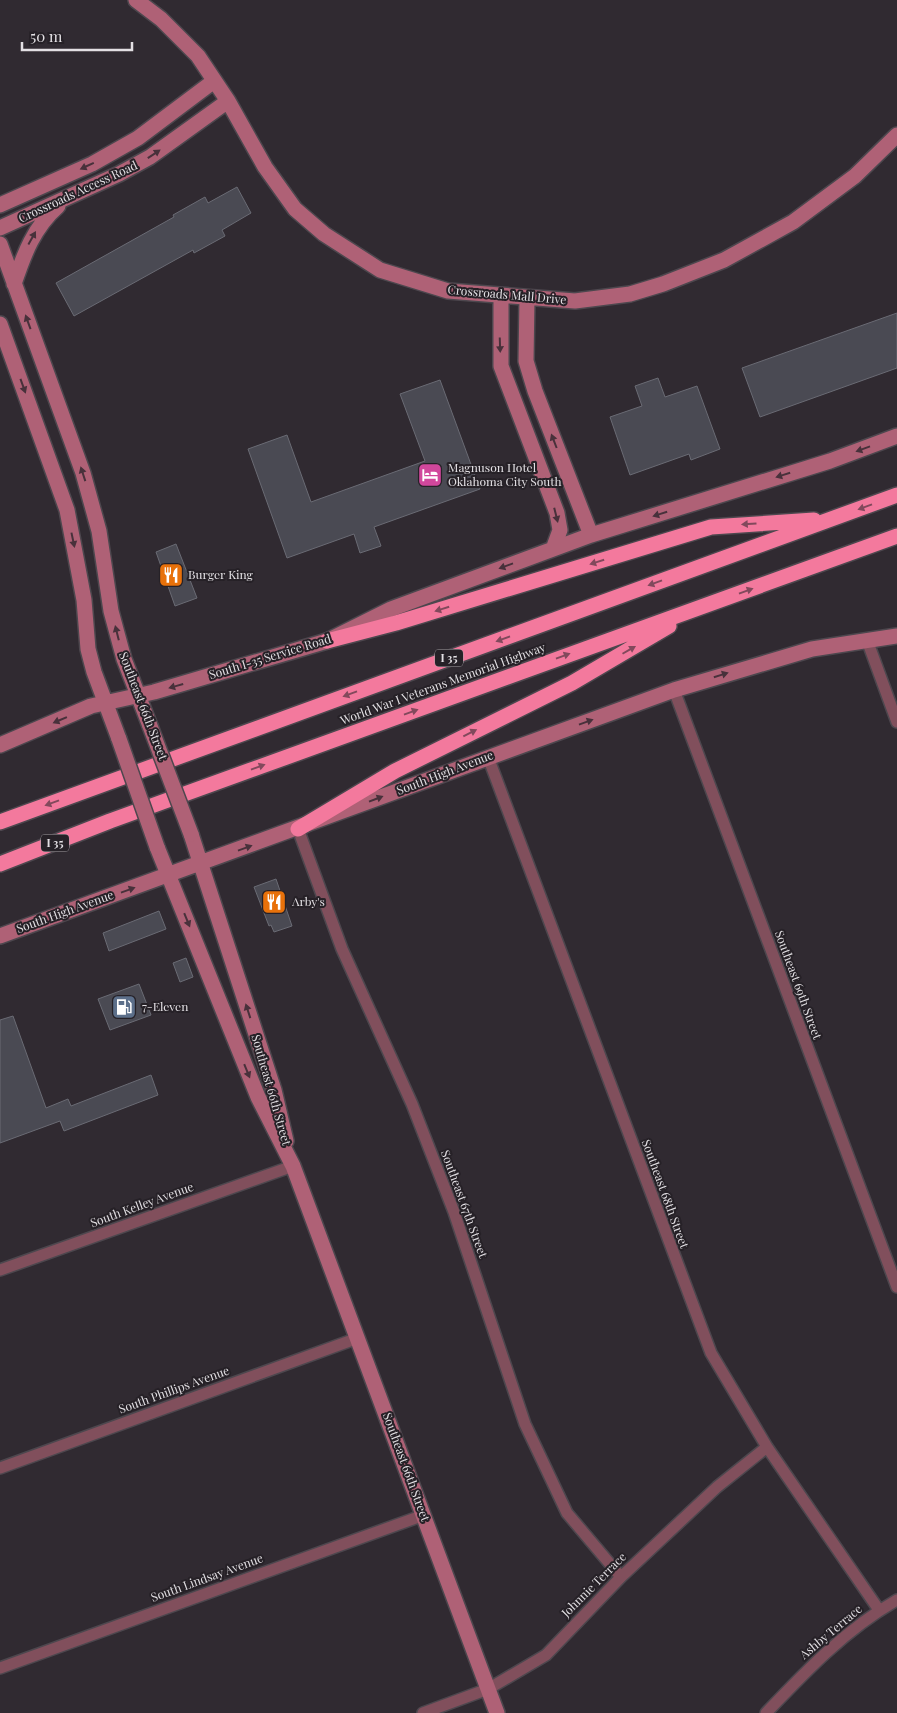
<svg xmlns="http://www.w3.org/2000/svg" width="897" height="1713" font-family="'Playfair Display',serif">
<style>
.building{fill:#4a4a53;stroke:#6a6b74}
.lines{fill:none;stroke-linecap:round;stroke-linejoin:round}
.street-casing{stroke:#4d474e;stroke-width:14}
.secondary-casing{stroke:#4d474e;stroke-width:18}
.highway-casing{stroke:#4d474e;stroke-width:18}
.street{stroke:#814f5c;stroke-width:11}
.secondary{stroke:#af6176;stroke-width:15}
.highway{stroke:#f3799d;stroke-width:15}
.secondary-bridge-casing{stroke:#4d474e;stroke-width:18;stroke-linecap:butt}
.secondary-bridge{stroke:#af6176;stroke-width:15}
.oneway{fill:#48313b}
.oneway2{fill:#82495c}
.labels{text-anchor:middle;stroke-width:4;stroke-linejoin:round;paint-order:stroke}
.shield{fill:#262127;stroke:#aaa7ab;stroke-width:1}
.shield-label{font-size:11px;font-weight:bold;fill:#e3e0e4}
.street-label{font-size:12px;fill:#e3e0e4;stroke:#262127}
.poi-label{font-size:12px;fill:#e3e0e4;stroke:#262127;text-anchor:start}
</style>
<rect width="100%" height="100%" fill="#302a31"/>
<path class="building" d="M237 187 251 213 222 230 225 236 194 253 193 250 74 316 56 283 174 217 173 215 205 197 208 203Z
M897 313V368L760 417 742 368Z
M658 378 665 397 697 386 720 449 691 460 689 454 630 475 610 417 642 406 635 386Z
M440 380 480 489 374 527 381 546 360 553 354 534 287 558 248 449 287 435 311 502 425 461 400 394Z
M176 544 197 598 175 606 156 552Z
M276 879 292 926 274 932 271 925 269 926 254 887Z
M159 911 166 929 109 951 103 933Z
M186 958 193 977 180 982 173 963Z
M139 984 151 1015 110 1030 98 999Z
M13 1016 46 1108 68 1099 71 1106 151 1075 158 1095 64 1131 60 1121 0 1143V1020Z"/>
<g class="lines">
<defs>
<path id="street" d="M867 640 897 722
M674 690 897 1287
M488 757 711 1353 767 1447 879 1610
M298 829 342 949 412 1104 454 1212 525 1424 567 1513 621 1577
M0 1270 293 1166
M0 1468 358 1338
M0 1668 424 1515
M423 1713 488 1689 546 1655 621 1577 717 1487 767 1447
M766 1713C806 1671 846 1629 897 1600"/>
<path id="secondary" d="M136 0 161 19 198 56 228 101 265 167 295 209 324 234 380 270 448 291 575 301 630 294 663 284 724 260 793 222 855 176 897 135
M0 205 92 164 138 138 214 81
M0 228 119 174 150 157 228 101
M0 244 83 473 99 531 111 611 124 659 150 726
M14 284C24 254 34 227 58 206
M501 296V366L557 513 560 530 553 549
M527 298 526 361 535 391 591 535
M0 324 67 510 84 600 88 649 94 672 119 739
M0 745 91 706 154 692 327 641 391 609 591 535 830 461 897 436
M191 834 274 1090 286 1141
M157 847 258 1097 293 1166 497 1713
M0 936 674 690 812 649 897 636"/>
<path id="highway" d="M327 641 396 623 711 527 814 520
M0 822 897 495
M298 829 395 771 572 683 669 626
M0 864 110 821 897 536"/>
</defs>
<use href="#street" class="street-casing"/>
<use href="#secondary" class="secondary-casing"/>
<use href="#highway" class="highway-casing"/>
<use href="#street" class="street"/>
<use href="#secondary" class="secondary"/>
<use href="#highway" class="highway"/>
<defs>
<path id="secondary-bridge" d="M150 726 191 834
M119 739 157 847"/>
</defs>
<use href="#secondary-bridge" class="secondary-bridge-casing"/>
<use href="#secondary-bridge" class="secondary-bridge"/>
</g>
<defs><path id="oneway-solid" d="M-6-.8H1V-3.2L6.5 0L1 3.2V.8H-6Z" transform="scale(1.25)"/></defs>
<g class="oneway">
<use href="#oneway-solid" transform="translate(154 154) rotate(-34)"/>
<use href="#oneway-solid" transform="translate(87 166) rotate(155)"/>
<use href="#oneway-solid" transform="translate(32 238) rotate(-61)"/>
<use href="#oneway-solid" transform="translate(28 322) rotate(-110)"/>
<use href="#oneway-solid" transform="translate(500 345) rotate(88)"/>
<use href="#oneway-solid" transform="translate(23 386) rotate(70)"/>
<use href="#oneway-solid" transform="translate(554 441) rotate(-111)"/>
<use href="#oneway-solid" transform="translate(863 449) rotate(160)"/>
<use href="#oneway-solid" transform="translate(83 474) rotate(-108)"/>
<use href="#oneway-solid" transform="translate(783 475) rotate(163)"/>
<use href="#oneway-solid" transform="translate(660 514) rotate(163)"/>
<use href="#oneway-solid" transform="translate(556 515) rotate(76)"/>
<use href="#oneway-solid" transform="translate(73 540) rotate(78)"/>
<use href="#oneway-solid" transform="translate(506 566) rotate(160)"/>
<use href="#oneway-solid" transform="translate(117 633) rotate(-104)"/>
<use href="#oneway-solid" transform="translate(721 675) rotate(-17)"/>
<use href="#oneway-solid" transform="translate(176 686) rotate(164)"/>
<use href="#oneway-solid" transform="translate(60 720) rotate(157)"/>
<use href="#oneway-solid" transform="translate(586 722) rotate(-20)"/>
<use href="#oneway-solid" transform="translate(376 799) rotate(-21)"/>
<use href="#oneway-solid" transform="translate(245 848) rotate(-20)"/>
<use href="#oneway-solid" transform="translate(128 890) rotate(-20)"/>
<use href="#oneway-solid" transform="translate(187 920) rotate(68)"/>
<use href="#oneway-solid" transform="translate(248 1011) rotate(-108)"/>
<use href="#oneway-solid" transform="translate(247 1071) rotate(68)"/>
</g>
<g class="oneway2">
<use href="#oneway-solid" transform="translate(865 507) rotate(160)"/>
<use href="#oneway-solid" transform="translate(749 524) rotate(176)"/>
<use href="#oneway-solid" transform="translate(597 562) rotate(163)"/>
<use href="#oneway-solid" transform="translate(655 583) rotate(160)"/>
<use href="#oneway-solid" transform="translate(746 591) rotate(-20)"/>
<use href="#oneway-solid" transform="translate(442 609) rotate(163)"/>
<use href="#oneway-solid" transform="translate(503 639) rotate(160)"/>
<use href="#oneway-solid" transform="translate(629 650) rotate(-30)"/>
<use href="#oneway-solid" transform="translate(563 656) rotate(-20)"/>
<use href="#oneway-solid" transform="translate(350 694) rotate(160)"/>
<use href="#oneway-solid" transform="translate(411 712) rotate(-20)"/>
<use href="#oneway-solid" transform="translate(470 733) rotate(-27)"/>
<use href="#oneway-solid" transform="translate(258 767) rotate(-20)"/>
<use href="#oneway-solid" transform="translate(52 803) rotate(160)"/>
</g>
<defs>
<symbol id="hotel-square" viewBox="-11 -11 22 22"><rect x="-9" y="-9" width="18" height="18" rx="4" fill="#d1479c" stroke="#262127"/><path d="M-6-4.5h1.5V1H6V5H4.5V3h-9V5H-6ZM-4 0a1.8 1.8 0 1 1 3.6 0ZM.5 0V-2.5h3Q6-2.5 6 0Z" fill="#fff"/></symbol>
<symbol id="restaurant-square" viewBox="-11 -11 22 22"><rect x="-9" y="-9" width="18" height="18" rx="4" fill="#e8710a" stroke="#262127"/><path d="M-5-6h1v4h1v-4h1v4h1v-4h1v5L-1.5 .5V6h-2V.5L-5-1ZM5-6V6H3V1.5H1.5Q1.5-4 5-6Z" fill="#fff"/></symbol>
<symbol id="fuel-square" viewBox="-11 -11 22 22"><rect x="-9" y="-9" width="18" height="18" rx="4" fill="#5c6f8a" stroke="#262127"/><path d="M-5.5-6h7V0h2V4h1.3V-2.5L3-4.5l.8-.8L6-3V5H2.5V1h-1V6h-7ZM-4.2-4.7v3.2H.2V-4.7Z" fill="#fff"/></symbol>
</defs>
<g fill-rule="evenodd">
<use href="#hotel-square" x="416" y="461" width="28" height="28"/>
<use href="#restaurant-square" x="157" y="561" width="28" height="28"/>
<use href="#restaurant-square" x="260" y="888" width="28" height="28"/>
<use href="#fuel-square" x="110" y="993" width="28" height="28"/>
</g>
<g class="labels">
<g class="shield">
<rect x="435" y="649.5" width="28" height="17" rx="4"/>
<rect x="41" y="834.5" width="28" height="17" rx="4"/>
</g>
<g class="shield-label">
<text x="449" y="662">I 35</text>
<text x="55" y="847">I 35</text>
</g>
<g class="street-label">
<text transform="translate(78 192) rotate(-25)" y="4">Crossroads Access Road</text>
<text transform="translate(507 295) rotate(5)" y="4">Crossroads Mall Drive</text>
<text transform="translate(270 657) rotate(-17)" y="4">South I-35 Service Road</text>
<text transform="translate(443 684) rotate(-20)" y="4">World War I Veterans Memorial Highway</text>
<text transform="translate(143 706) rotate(69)" y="4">Southeast 66th Street</text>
<text transform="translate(445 773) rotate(-21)" y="4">South High Avenue</text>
<text transform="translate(65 912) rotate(-20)" y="4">South High Avenue</text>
<text transform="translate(798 985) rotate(70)" y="4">Southeast 69th Street</text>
<text transform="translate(271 1090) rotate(74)" y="4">Southeast 66th Street</text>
<text transform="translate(665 1194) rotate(70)" y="4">Southeast 68th Street</text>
<text transform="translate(464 1204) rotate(70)" y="4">Southeast 67th Street</text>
<text transform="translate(142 1205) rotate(-20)" y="4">South Kelley Avenue</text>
<text transform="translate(174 1390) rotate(-20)" y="4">South Phillips Avenue</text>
<text transform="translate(406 1467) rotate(70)" y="4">Southeast 66th Street</text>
<text transform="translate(207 1578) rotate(-20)" y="4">South Lindsay Avenue</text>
<text transform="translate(594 1585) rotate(-45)" y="4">Johnnie Terrace</text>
<text transform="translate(831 1632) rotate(-40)" y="4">Ashby Terrace</text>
</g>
<g class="poi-label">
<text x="448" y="472">Magnuson Hotel<tspan x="448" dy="14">Oklahoma City South</tspan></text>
<text x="188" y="579">Burger King</text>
<text x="292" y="906">Arby's</text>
<text x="142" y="1011">7-Eleven</text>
</g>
</g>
<path d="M22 42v8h110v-8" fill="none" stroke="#e3e0e4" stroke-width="2.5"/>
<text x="30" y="42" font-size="15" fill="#e3e0e4" stroke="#262127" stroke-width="4" paint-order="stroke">50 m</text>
</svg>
